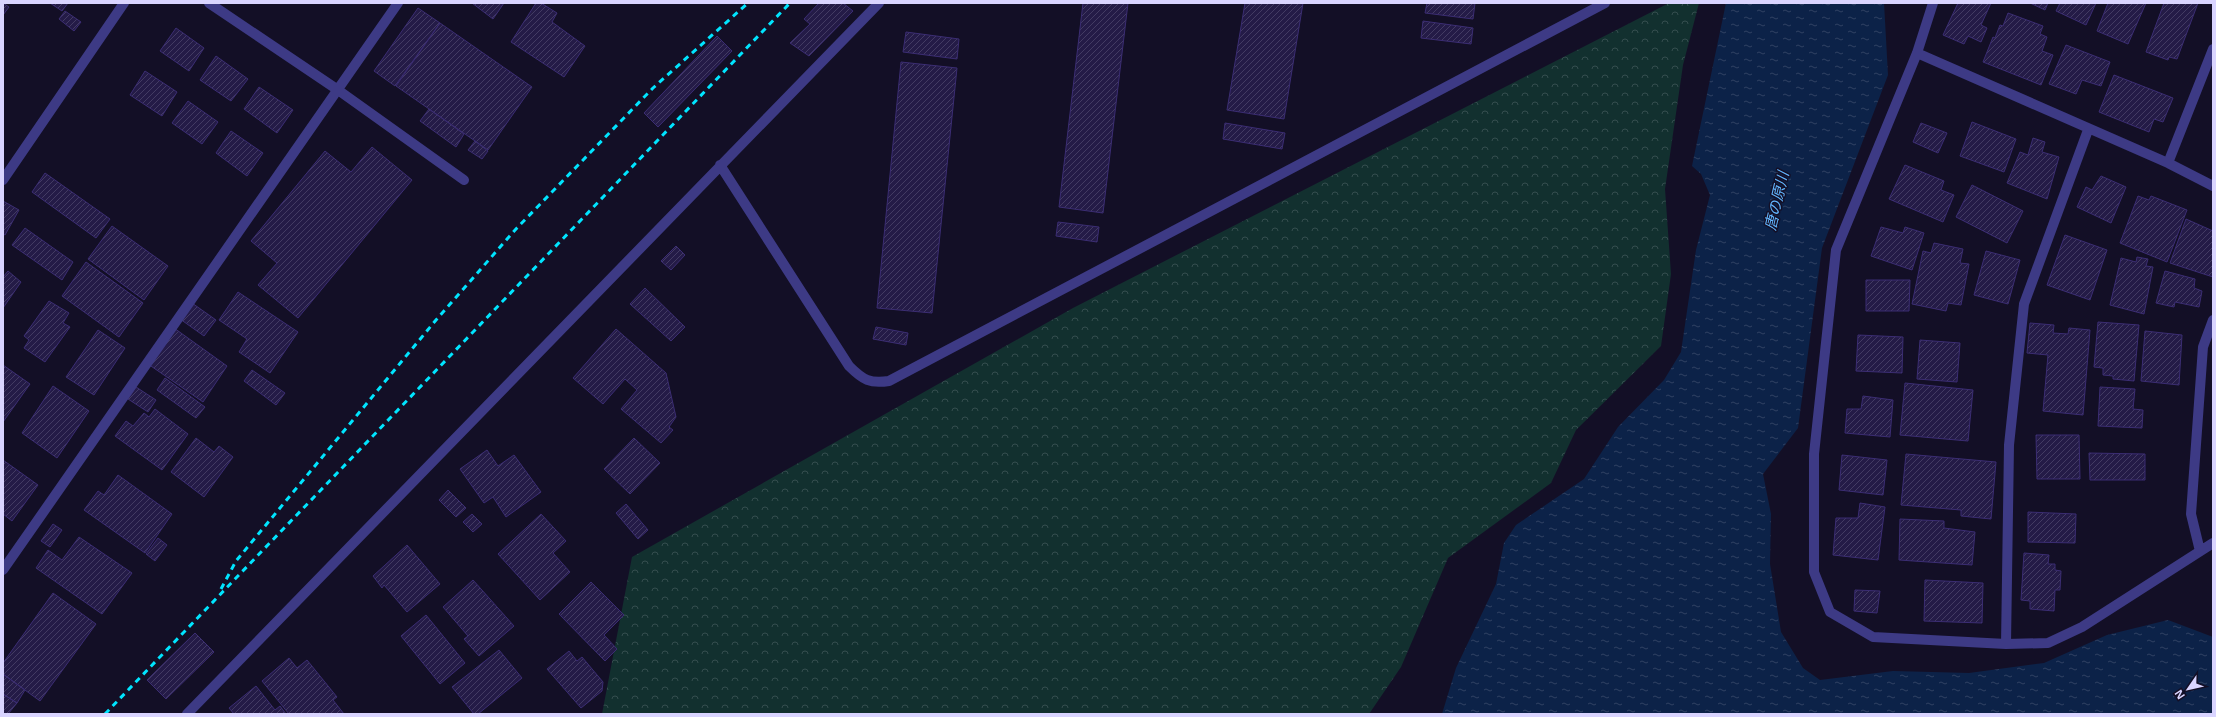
<svg xmlns="http://www.w3.org/2000/svg" width="2216" height="717" font-family="'Open Sans','Noto Sans JP',sans-serif">
<style>
.forest{fill:url(#forest-crowns)}
.water{fill:url(#water-ripples)}
.building{fill:url(#building-hatch);stroke:#3b2d73}
.lines{fill:none;stroke-linecap:round;stroke-linejoin:round}
.minor{stroke:#3d3a85;stroke-width:10}
.rail{stroke:#00e5ff;stroke-width:3;stroke-dasharray:6 5;stroke-linecap:butt}
.labels{text-anchor:middle;stroke-width:3;stroke-linejoin:round;paint-order:stroke}
.water-label{font-size:15px;font-style:italic;fill:#62b6ff;stroke:#130f26}
</style>
<defs>
<pattern id="forest-crowns" width="20" height="18" patternUnits="userSpaceOnUse"><rect width="20" height="18" fill="#12302f"/><path d="M2 6a3 3 0 1 1 6 0M12 15a3 3 0 1 1 6 0" fill="none" stroke="#344d4e"/></pattern>
<pattern id="water-ripples" width="26" height="14" patternUnits="userSpaceOnUse"><rect width="26" height="14" fill="#0c2248"/><path d="M2 4q2-2 4 0t4 0M15 11q2-2 4 0t4 0" fill="none" stroke="#2f4163"/></pattern>
<pattern id="building-hatch" width="6" height="6" patternUnits="userSpaceOnUse"><rect width="6" height="6" fill="#241b47"/><path d="M-1 1l2-2M0 6l6-6M5 7l2-2" fill="none" stroke="#433b63"/></pattern>
</defs>
<rect width="100%" height="100%" fill="#130f26"/>
<path class="forest" d="M1669 3H1699L1683 65 1665 189 1671 274 1661 346 1576 430 1551 483 1448 558 1401 667 1369 714H602L632 557 1073 308Z"/>
<path class="water" d="M1726 3H1884L1888 75 1822 248 1798 428 1763 474 1771 514 1770 564 1781 632 1803 668 1820 680 1893 671 1969 673 2044 663 2107 635 2168 620 2213 637V714H1442L1456 668 1496 584 1504 543 1516 525 1584 479 1618 427 1664 380 1681 352 1696 250 1710 195 1701 174 1692 166Z"/>
<path class="building" d="M3 3 9 7 3 15Z
M50 3H68L62 11Z
M472 3H504L493 19Z
M536 3H541L557 13 552 22 585 46 564 77 511 42Z
M819 3H843L853 11 809 56 790 43 810 24 804 19Z
M1083 3H1128L1103 213 1059 207Z
M1245 3H1303L1284 119 1227 110Z
M1427 3H1475L1473 19 1425 13Z
M1958 3H1991L1981 25 1987 28 1981 42 1968 36 1964 44 1943 35Z
M2030 3H2048L2045 10Z
M2060 3H2096L2086 25 2056 11Z
M2108 3H2146L2128 44 2097 31Z
M2164 3H2198L2177 59 2169 57 2168 60 2146 52Z
M418 8 440 23 395 86 374 71Z
M65 11 81 22 74 31 59 19Z
M2008 13 2043 26 2040 34 2047 37 2042 51 2053 55 2041 85 1983 62 1993 37 1995 38 2000 25 2003 26Z
M1423 21 1473 28 1471 44 1421 38Z
M440 23 532 87 488 150 396 86Z
M176 28 204 48 189 71 160 51Z
M906 32 959 39 957 59 903 52Z
M717 36 732 51 658 127 644 113Z
M2066 45 2110 62 2101 86 2082 80 2076 94 2049 84Z
M216 56 248 79 231 101 200 80Z
M901 62 957 68 932 313 877 308Z
M145 71 177 92 162 116 130 95Z
M2114 75 2173 98 2163 122 2154 119 2149 132 2099 112Z
M259 87 293 110 277 133 244 109Z
M188 101 218 122 202 144 172 123Z
M429 109 464 134 456 147 420 121Z
M1972 122 2016 139 2004 172 1960 156Z
M1225 123 1285 133 1282 149 1223 139Z
M1921 123 1947 133 1938 153 1913 142Z
M231 131 263 153 247 176 216 153Z
M2033 138 2045 142 2042 152 2059 157 2047 199 2007 183 2020 152 2028 155Z
M475 141 488 151 482 159 468 150Z
M372 147 412 180 298 318 258 285 277 263 251 241 325 151 351 172Z
M1905 165 1944 181 1941 190 1954 195 1943 222 1889 199Z
M45 173 110 219 96 238 32 192Z
M2101 176 2126 187 2111 223 2077 207 2086 187 2092 190Z
M1972 185 2023 211 2007 243 1956 217Z
M2138 196 2149 200 2151 196 2187 210 2167 262 2120 243Z
M3 201 19 210 5 235 3 234Z
M2186 219 2213 231V277L2170 263Z
M1058 222 1099 227 1097 242 1056 236Z
M112 226 168 266 144 300 88 259Z
M1881 227 1903 233 1905 227 1924 233 1912 270 1871 256Z
M25 228 73 262 62 280 12 245Z
M2065 235 2107 250 2090 300 2047 285Z
M1934 243 1963 249 1960 263 1969 264 1961 305 1948 303 1946 311 1912 304 1923 251 1931 253Z
M676 246 685 255 671 270 661 261Z
M1986 251 2020 260 2008 304 1974 295Z
M2137 257 2148 259 2146 266 2153 267 2144 314 2110 305 2121 258 2136 262Z
M86 262 143 303 119 337 62 296Z
M8 271 21 282 3 308V277Z
M2165 271 2195 279 2194 288 2202 291 2199 307 2175 302 2174 307 2156 303Z
M1866 280H1910L1909 311H1866Z
M645 288 685 327 671 341 630 304Z
M238 292 298 332 270 373 239 352 247 339 219 320Z
M49 301 69 313 63 323 70 327 45 362 24 348 29 340 24 336Z
M192 303 216 320 204 336 180 319Z
M2098 322 2139 325 2134 381 2113 379V376L2103 375V368L2094 367Z
M2030 323 2054 325 2053 333 2068 334 2069 328 2090 330 2083 415 2043 411 2048 355 2027 353Z
M876 327 908 333 906 345 873 339Z
M174 328 227 366 203 402 148 364Z
M616 329 666 373 676 417 669 427 673 430 661 443 621 409 637 390 625 379 603 404 573 378Z
M98 330 125 348 94 395 66 377Z
M2145 331 2182 335 2179 385 2141 381Z
M1858 335 1903 337 1902 373 1856 371Z
M1920 340 1960 343 1957 382 1917 379Z
M3 365 30 384 3 422Z
M252 370 285 393 276 405 244 381Z
M165 378 205 407 196 418 157 390Z
M1905 383 1973 390 1968 441 1900 435Z
M53 386 89 411 57 458 22 433Z
M136 387 156 400 148 412 128 399Z
M2100 387 2135 389 2133 409 2143 410 2142 428 2098 426Z
M1863 396 1893 400 1890 437 1845 433 1847 409H1861Z
M155 409 188 434 162 470 115 436 126 421 133 426 144 413 149 417Z
M2036 435H2079L2080 479H2037Z
M196 438 214 452 219 446 233 457 204 497 171 472Z
M634 438 660 463 630 494 604 469Z
M487 450 498 466 514 455 541 492 506 517 493 497 484 503 460 469Z
M2089 453 2145 454V480H2090Z
M1906 454 1996 462 1991 519 1961 516V510L1901 505Z
M1842 455 1887 460 1883 495 1839 490Z
M3 460 38 485 12 521 3 514Z
M118 475 172 514 145 553 84 510 98 491 104 495Z
M448 490 466 508 456 517 439 500Z
M1860 503 1885 507 1878 560 1833 555 1836 518H1858Z
M626 504 648 530 638 539 616 513Z
M2028 512 2076 514 2075 543 2028 542Z
M472 514 482 524 473 532 463 522Z
M541 514 566 541 553 553 570 572 540 600 498 554Z
M1900 519 1944 521V528L1975 532 1972 565 1899 560Z
M53 524 62 530 50 547 41 541Z
M79 537 132 573 102 614 36 568 48 550 62 560Z
M158 538 167 545 155 561 146 554Z
M407 545 440 584 407 612 384 585 382 588 373 576Z
M2024 553 2049 555 2048 564H2055V570L2061 571 2060 590H2055L2054 611 2030 609V601L2021 600Z
M473 580 514 626 479 656 464 639 468 636 443 607Z
M1925 580 1983 583 1982 623 1924 621Z
M591 582 624 615 604 635 617 649 605 661 559 614Z
M1855 590 1880 591 1877 613 1854 611Z
M53 593 96 624 40 701 3 674V663Z
M426 615 465 663 440 684 401 636Z
M195 633 214 652 166 699 147 680Z
M499 650 522 678 478 714H474L452 687Z
M569 651 577 661 582 657 603 682 602 691 581 708 547 669Z
M289 658 297 668 307 660 337 697 333 700 344 714H289L262 681Z
M3 674 25 690 17 703 3 694Z
M256 686 275 710 280 706 286 714H234L229 708Z
M3 694 17 703 8 714H3Z"/>
<g class="lines">
<path class="minor" d="M209 3 338 90 464 180
M1933 3 1917 53 1836 250 1814 454V572L1830 612 1873 637 2006 644 2048 643 2082 627 2213 543
M1917 53 2168 163 2213 186
M2168 163 2213 49
M720 165 849 366C863 380 870 384 889 381L1605 3
M3 180 124 3
M2200 551 2191 514 2203 347 2213 320
M3 570 398 3
M2006 644 2009 445 2024 304 2088 130
M187 714 879 3"/>
<path class="rail" d="M221 589 236 561 436 320 516 229 653 88 748 3
M105 714 790 3"/>
</g>
<g class="labels">
<g class="water-label">
<text transform="translate(1777 201) rotate(-77)" y="5">唐の原川</text>
</g>
</g>
<rect width="2216" height="717" fill="none" stroke="#d9d4ff" stroke-width="8"/>
<g transform="translate(2188 689) rotate(236)" stroke="#130f26" stroke-width="3" paint-order="stroke">
<path d="M0-3L7 15L0 10L-7 15Z" fill="#d9d4ff"/>
<text y="-6" font-size="11" font-weight="bold" text-anchor="middle" fill="#d9d4ff">N</text>
</g>
</svg>
